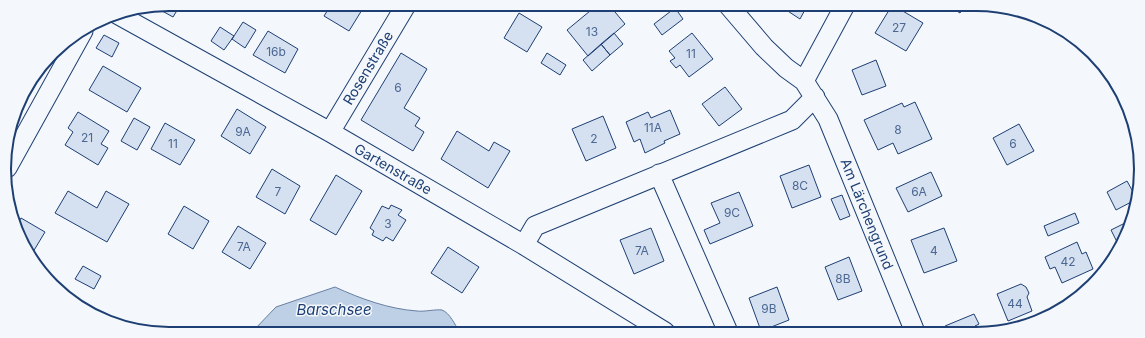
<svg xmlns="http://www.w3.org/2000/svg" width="1145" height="338" font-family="Inter,sans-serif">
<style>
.water{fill:#bed0e5;stroke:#687fa3}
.building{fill:#d5e0f0;stroke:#1d3f73}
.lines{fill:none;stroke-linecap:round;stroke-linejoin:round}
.street-casing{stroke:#1d3f73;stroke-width:21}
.street{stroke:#f4f7fb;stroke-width:19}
.labels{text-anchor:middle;stroke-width:3;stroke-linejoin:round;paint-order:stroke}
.number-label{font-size:12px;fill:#4b6792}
.street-label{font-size:14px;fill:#1d3f73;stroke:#f4f7fb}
.water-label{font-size:15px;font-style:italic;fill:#1d3f73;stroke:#f4f7fb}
.rim{fill:none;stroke:#1d3f73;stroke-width:2}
</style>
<rect width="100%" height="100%" fill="#f4f7fb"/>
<path class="water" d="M335 287C361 299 389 309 417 311 424 312 436 309 442 310 450 313 455 325 459 331H253L276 307Z"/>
<path class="building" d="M169 4H181L173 17 155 7Z
M233 4H244L241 9Z
M331 5H365L349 31 324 16Z
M596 6H610L625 24 588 56 567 30Z
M780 6H807L800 19Z
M891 7H896L923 23 906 51 875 33Z
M950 7H964L960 13Z
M675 8 683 19 662 35 654 24Z
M519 13 542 27 527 52 504 38Z
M243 22 256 30 245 48 232 39Z
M220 27 234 36 224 50 211 41Z
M268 31 298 49 285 73 253 55Z
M614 33 623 44 610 55 601 44Z
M692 33 713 59 689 77 680 65 676 68 670 61 675 58 669 51Z
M104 35 119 43 112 57 96 48Z
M601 44 610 55 592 71 583 60Z
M401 53 427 69 404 108 420 118 415 126 424 132 413 151 361 120Z
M547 53 566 65 560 75 541 63Z
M876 60 886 86 862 95 852 70Z
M103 66 141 88 127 112 89 90Z
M725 87 742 109 719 126 702 104Z
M915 102 932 139 898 154 893 143 878 150 864 120 902 103 904 107Z
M237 109 266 127 250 154 221 136Z
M670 110 680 134 664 141 665 143 645 153 640 139 634 142 626 122 648 112 651 118Z
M78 112 109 131 101 144 108 148 98 165 65 145 73 132 68 128Z
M603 116 616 148 586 161 572 129Z
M134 118 150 127 137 150 121 141Z
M165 123 195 140 180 165 151 149Z
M1019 124 1034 151 1007 165 993 138Z
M457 131 489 151 494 142 510 151 488 188 441 159Z
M809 165 821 197 792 208 780 176Z
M272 169 300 186 285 214 256 197Z
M931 172 942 196 908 212 896 188Z
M336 175 362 191 336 235 310 220Z
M1127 181 1137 199 1116 210 1107 192Z
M68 191 97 208 106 191 129 204 107 242 55 213Z
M739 192 753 226 710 244 704 230 720 223 711 203Z
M842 195 850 216 840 220 831 199Z
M391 205 402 210 398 215 406 220 393 241 386 237 383 241 372 235 374 231 370 228 382 206 389 209Z
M184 206 209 221 193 249 168 234Z
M1075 213 1079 223 1048 236 1044 226Z
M21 218 45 232 30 257 16 226Z
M1131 220 1123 240V238L1117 242 1111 230Z
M238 226 266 243 250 269 222 252Z
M651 228 664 261 634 274 620 240Z
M944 228 957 261 924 273 911 240Z
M1077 242 1082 254 1086 252 1093 269 1062 283 1055 267 1050 269 1045 257Z
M448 247 479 267 462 293 431 273Z
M849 257 862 291 838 300 825 267Z
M83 266 101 276 94 289 75 279Z
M1021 284 1026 287 1029 293 1027 297 1032 311 1008 321 997 294Z
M777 287 789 320 761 331 749 298Z
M974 314 979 324 975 326 978 333H948L945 326Z"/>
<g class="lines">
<defs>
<path id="street" d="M729 6 764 47 786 68 804 81 828 119 915 332
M117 14 330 132 524 245 665 332
M804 81 844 7
M330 132 406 5
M7 168 83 31
M659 174 728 332
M524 245 535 226 792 120 815 97"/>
</defs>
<use href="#street" class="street-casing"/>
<use href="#street" class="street"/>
</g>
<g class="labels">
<g class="number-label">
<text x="899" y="32">27</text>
<text x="592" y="36">13</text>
<text x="276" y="56">16b</text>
<text x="691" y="58">11</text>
<text x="398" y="92">6</text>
<text x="653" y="132">11A</text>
<text x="898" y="134">8</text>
<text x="243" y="136">9A</text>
<text x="87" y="142">21</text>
<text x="594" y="143">2</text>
<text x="173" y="148">11</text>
<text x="1013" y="148">6</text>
<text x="800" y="190">8C</text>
<text x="278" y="196">7</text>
<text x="919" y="196">6A</text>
<text x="732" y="217">9C</text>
<text x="388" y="228">3</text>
<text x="244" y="251">7A</text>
<text x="642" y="255">7A</text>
<text x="934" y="255">4</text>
<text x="1068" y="266">42</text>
<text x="843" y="283">8B</text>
<text x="1015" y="308">44</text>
<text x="769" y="313">9B</text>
</g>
<g class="street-label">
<text transform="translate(368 68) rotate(-59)" y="5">Rosenstraße</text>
<text transform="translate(393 169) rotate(30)" y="5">Gartenstraße</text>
<text transform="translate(867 214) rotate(68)" y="5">Am Lärchengrund</text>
</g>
<g class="water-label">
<text x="334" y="315">Barschsee</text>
</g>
</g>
<path d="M0 0H1145V338H0ZM169 11H976A158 158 0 0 1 1134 169V169A158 158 0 0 1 976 327H169A158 158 0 0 1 11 169V169A158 158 0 0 1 169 11Z" fill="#f4f7fb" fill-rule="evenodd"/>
<path class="rim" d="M169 11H976A158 158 0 0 1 1134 169V169A158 158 0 0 1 976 327H169A158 158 0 0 1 11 169V169A158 158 0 0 1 169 11Z"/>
</svg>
